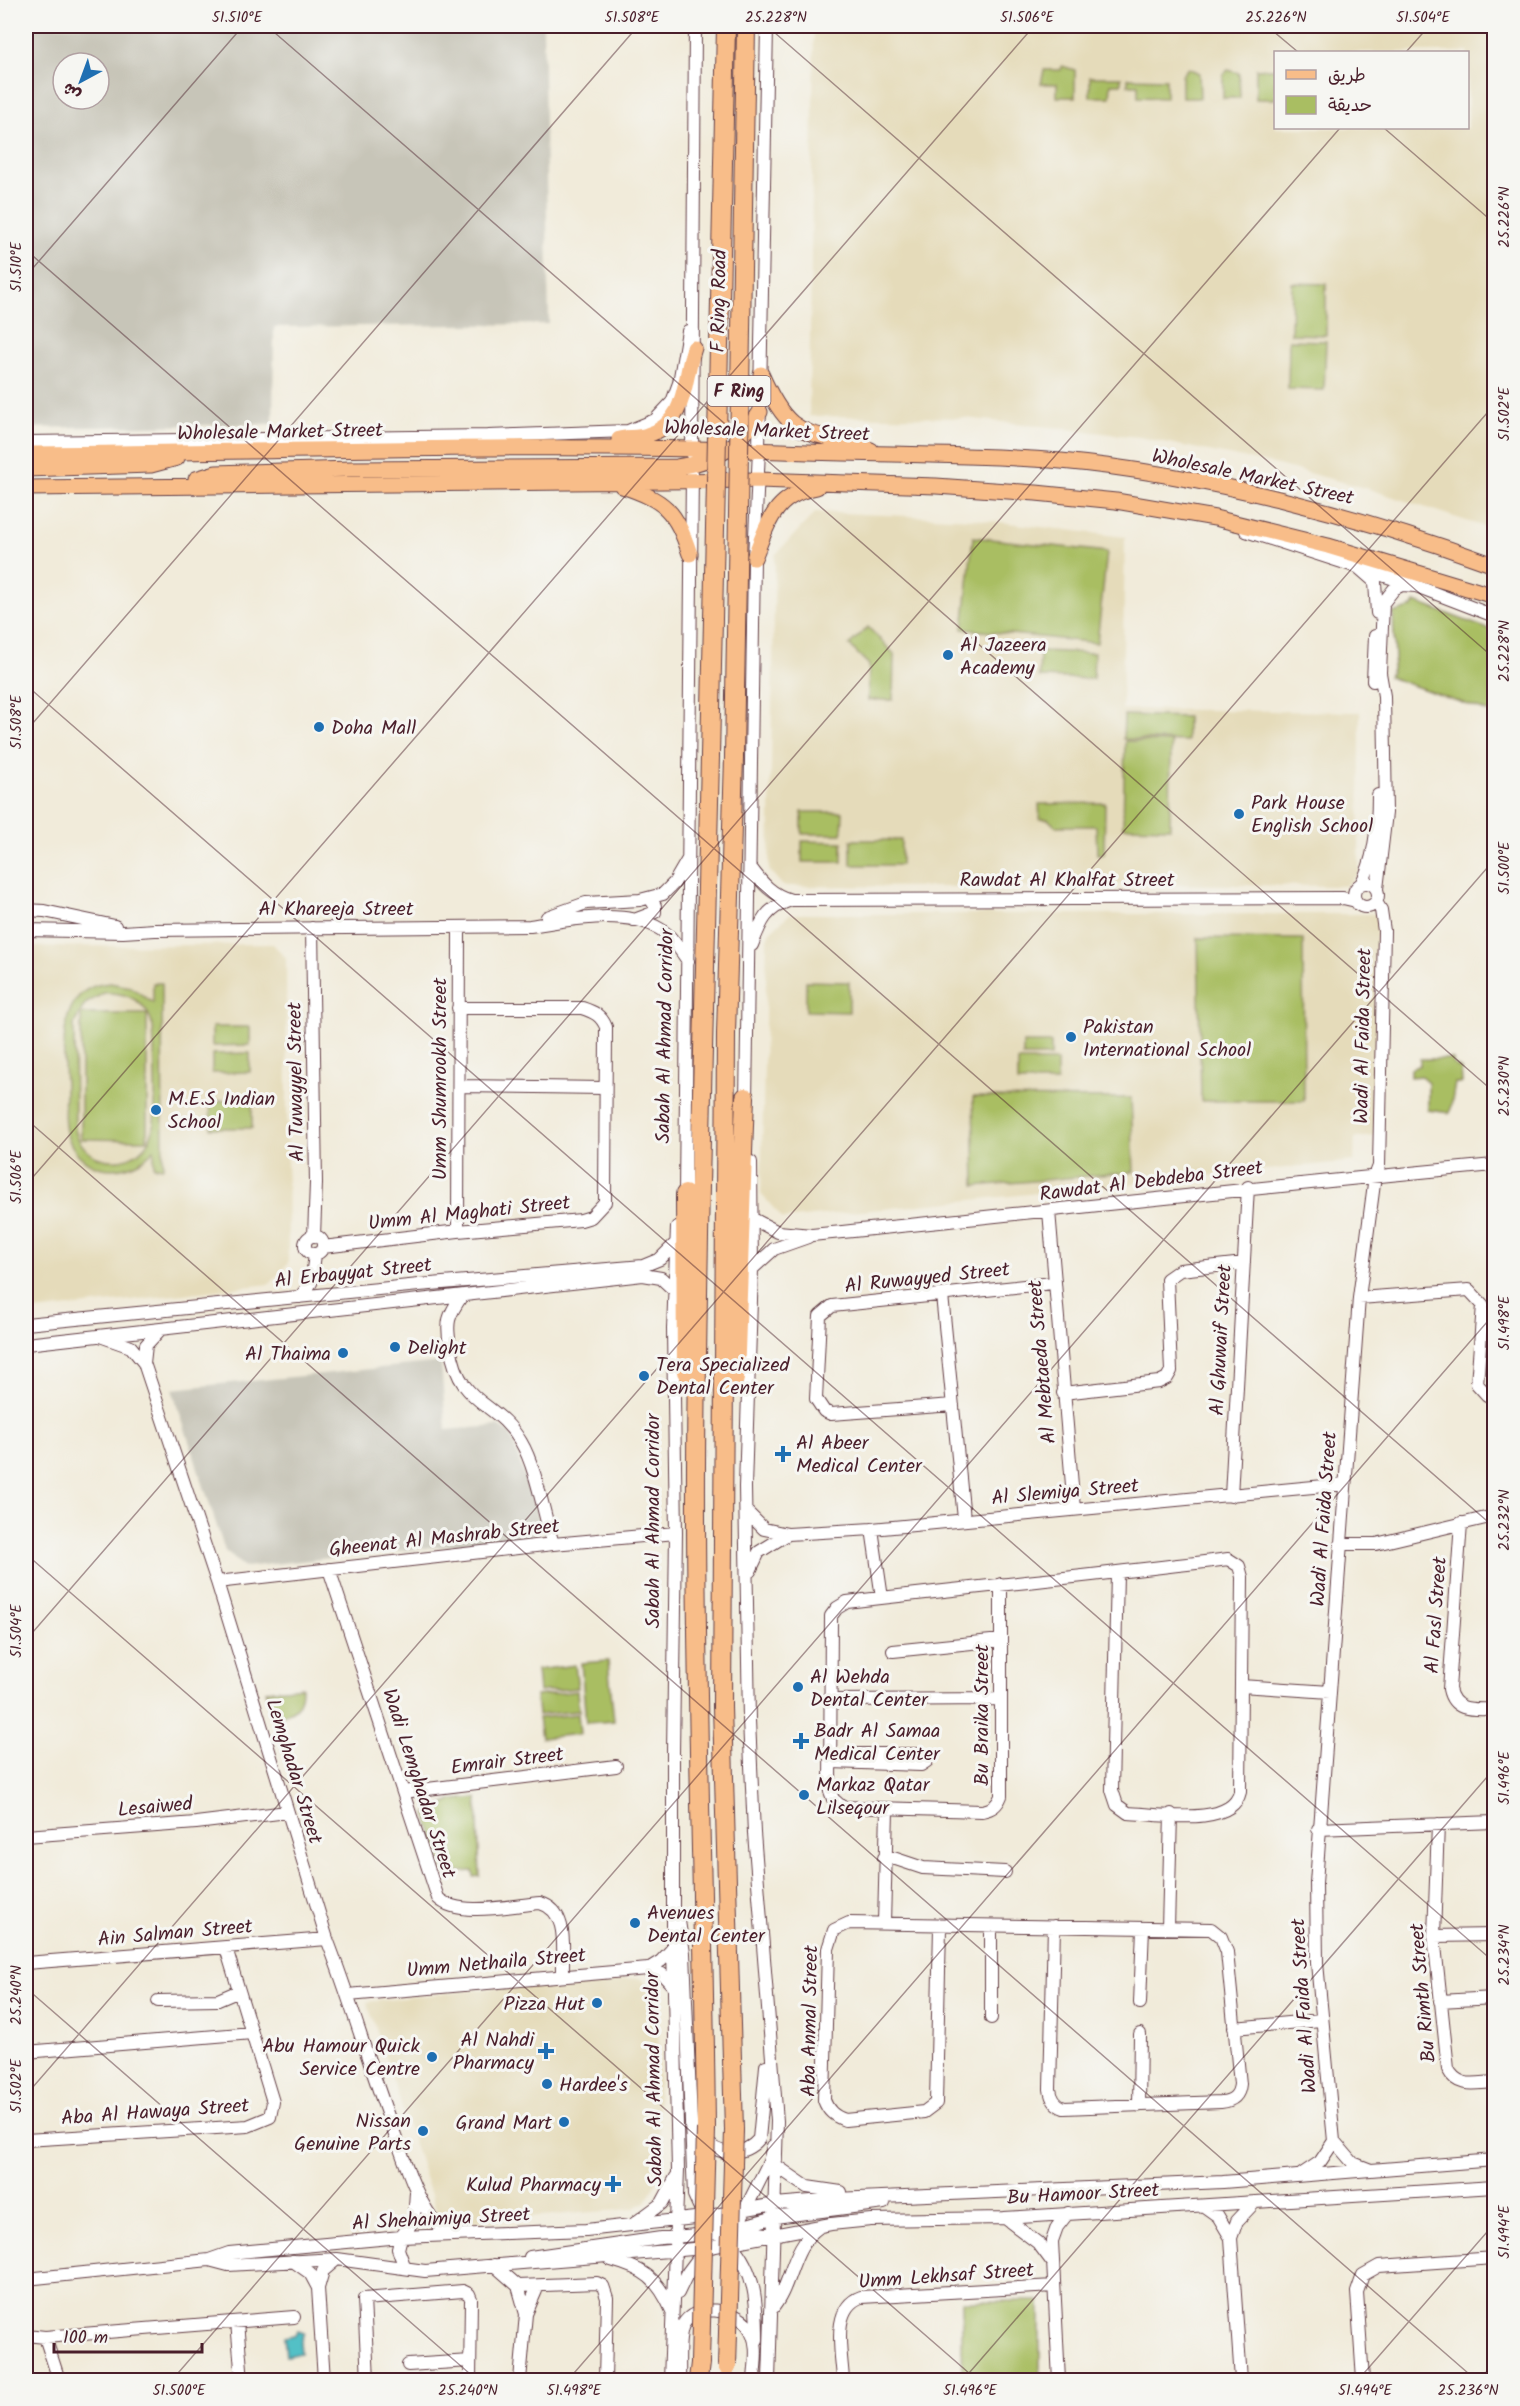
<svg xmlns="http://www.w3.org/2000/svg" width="1520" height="2406" font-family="Kalam,'Playpen Sans Arabic',sans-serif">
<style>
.built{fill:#e5dbba;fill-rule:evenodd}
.industrial{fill:#c7c5b8;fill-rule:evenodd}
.green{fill:#a9be62;stroke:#7a6e46;stroke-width:1.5;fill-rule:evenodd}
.water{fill:#52c0c6;stroke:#4e7078;stroke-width:1.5}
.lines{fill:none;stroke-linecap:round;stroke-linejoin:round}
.minor-casing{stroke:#633e45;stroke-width:14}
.major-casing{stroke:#633e45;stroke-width:17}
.highway-casing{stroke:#633e45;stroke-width:20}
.minor{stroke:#fff;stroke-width:12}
.major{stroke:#f8bd89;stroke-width:15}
.highway{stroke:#f8bd89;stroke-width:18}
.highway-bridge-casing{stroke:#633e45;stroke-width:20;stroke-linecap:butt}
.highway-bridge{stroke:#f8bd89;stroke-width:18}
.ticks{fill:none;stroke:#4a1f2b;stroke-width:1.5;stroke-opacity:0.45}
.poi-dot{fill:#1f6fb2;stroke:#f6f6f2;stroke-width:2}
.labels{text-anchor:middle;stroke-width:6;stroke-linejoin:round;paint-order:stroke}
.shield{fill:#f6f6f2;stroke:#7e6067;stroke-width:1.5}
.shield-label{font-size:18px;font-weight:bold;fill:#4a1f2b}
.street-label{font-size:20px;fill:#4a1f2b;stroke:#f6f6f2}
.poi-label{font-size:20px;fill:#4a1f2b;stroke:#f6f6f2;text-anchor:start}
.neatline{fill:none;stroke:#4a1f2b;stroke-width:2}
.ticks-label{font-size:15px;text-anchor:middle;fill:#4a1f2b}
</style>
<rect width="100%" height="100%" fill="#f6f6f2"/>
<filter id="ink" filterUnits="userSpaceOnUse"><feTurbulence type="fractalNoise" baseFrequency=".0167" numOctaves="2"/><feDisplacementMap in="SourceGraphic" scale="12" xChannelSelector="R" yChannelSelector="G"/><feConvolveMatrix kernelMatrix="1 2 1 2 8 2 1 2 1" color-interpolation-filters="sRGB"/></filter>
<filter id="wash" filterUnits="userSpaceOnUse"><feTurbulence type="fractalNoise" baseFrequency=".008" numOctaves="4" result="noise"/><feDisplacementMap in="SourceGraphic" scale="24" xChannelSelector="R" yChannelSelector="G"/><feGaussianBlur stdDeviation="1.35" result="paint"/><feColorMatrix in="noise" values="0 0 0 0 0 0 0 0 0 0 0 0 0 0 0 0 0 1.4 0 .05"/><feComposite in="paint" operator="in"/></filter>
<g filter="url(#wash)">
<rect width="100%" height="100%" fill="#f1ebda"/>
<path class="built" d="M814 26H1494V530L1372 490 1278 465 1139 437 966 418 809 416ZM1276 52H1468V128H1276Z
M816 512 975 519 1125 537 1122 709 1360 712 1359 873 1345 886 1118 884V888L783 886 769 870 775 555Z
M790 914H1378L1376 1136 1355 1138 1354 1161 783 1219 761 1194 767 939 770 932Z
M273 944 286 958 288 1263 270 1284 26 1312V947Z
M641 1978 658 1996 659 2176 646 2202 632 2209 450 2223 437 2213 367 2002 493 1988Z"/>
<path class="industrial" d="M26 26H543L549 324 274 327 273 424 26 428ZM63 63H99V99H63Z
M441 1362 446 1430 497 1426 510 1433 540 1523 531 1537 244 1567 225 1551 172 1389Z"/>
<path class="green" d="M1062 66 1075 70V97H1057V84H1041L1044 70H1061Z
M1188 68 1199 73 1200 98H1182V75Z
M1256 69H1275V99H1256Z
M1228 70 1239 73 1240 98H1223V75Z
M1090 77H1121V84H1111L1110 97H1090Z
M1128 78 1166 79V98L1138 97V85H1128Z
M1292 283 1326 284V335L1291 334Z
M1289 340 1326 341 1324 390 1288 389Z
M973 537 1107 552 1097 643 963 629Z
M1415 602 1494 631V714L1389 677 1395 660 1393 613 1413 607Z
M868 627 894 654 893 700H868L869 665 849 645Z
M1040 651 1094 653 1093 679 1039 677Z
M1124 715 1187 717V741L1123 739Z
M1125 741 1171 742 1170 828 1123 827Z
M1105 803 1104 854H1097L1096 826H1055L1048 819H1040L1039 804Z
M802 812H843L842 834H802Z
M851 840H901V865H851Z
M802 841 842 842V862H802Z
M1198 938 1303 939 1304 1101H1201Z
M806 981 849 982V1012L806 1011Z
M110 983 131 987 153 1003V983H162L163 1167H154V1150C128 1178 83 1176 68 1138 62 1123 65 1103 65 1088 64 1050 55 986 110 983ZM104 993C128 992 148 1002 153 1027 154 1049 158 1114 152 1133 145 1155 122 1165 100 1158 87 1154 77 1141 75 1128L74 1024 85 1004Z
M81 1014H147V1140L81 1139Z
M212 1027H250V1045L212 1046Z
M1023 1043H1051V1056H1023Z
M250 1053V1072L212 1073V1054Z
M1420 1059H1453V1064L1461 1069 1462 1083H1455L1450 1113 1428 1110V1082L1421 1076 1411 1077V1069L1420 1065Z
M1018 1061H1057V1082H1018Z
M973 1097 1131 1098 1134 1172 975 1186Z
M252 1100V1128H211L210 1101Z
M608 1661 614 1721 586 1723 581 1663Z
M575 1665 578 1688 539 1692 537 1670Z
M302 1687C302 1708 293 1714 274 1716L265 1691Z
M577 1691 579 1711 538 1715 536 1696Z
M578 1714 580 1734 541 1738 538 1718Z
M477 1798 480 1876 474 1877 473 1871 444 1873 426 1814 453 1800Z
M962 2301H1040V2380H962Z"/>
<path class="water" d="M298 2331 304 2333 300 2341 301 2353 286 2356 284 2337 294 2335Z"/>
</g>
<g filter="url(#ink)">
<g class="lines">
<defs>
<path id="minor" d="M26 442 488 436 628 431 655 420 672 402 679 383 688 331
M692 455 695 26
M1246 531 1416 586 1494 616
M1359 568 1375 582 1377 613
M1373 681 1375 636
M751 868C762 883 772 895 791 900L1343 898 1356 901
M1354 895a12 12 0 1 1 24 0a12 12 0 1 1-24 0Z
M1361 884C1376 858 1378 823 1378 795
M1377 889 1386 813 1384 696 1380 673 1383 603 1394 589 1402 585 1416 586
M26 910 44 911 115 926
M547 917 586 903 640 900 663 894 674 883 688 859
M634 920 655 912V906L650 898
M312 928 316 1183 314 1236
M26 930 123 932 155 930 530 926C567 920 625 908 660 929 672 936 680 950 688 961
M752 945C761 921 766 908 791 900
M459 1086 604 1088
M746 1103 754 558 759 450 767 26
M751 1162 752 1269 745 1487 749 1720 754 1833 777 2121 769 2380
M682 1199 685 1194 692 473
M1049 1211 1074 1509
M753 1219 778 1232 812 1235C1040 1212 1267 1186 1494 1165
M458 1231 459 927
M305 1245a9 9 0 1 1 18 0a9 9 0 1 1-18 0Z
M323 1247 458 1231 581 1220 591 1217 605 1202 606 1027C601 1015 594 1012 582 1008H458
M752 1269 774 1249 808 1237
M942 1295 964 1519
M300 1297 311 1283 315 1255
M461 1297C448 1316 446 1322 450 1345 459 1408 495 1398 521 1442 536 1467 544 1515 553 1544
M1359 1298 1469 1290 1483 1305 1477 1384 1487 1395 1494 1398
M26 1324 419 1285 643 1266 660 1259 676 1243
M100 1336 131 1347 144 1363 217 1582 327 1939C353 2006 372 2076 398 2143 407 2168 416 2196 432 2218 437 2226 445 2230 453 2235
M26 1344 643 1275 661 1278 674 1290
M144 1363 146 1345 159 1331
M1063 1393 1159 1382 1167 1378 1171 1371 1167 1279 1180 1270 1244 1263
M953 1405 831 1414 824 1411 816 1399 820 1316 832 1306 1053 1283
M1231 1496 1248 1187
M746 1511 764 1529 788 1534 872 1529 1345 1484
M1461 1523 1449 1689C1454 1713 1475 1709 1494 1709
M872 1529 882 1598
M1340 1544H1376L1494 1516
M329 1569 438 1898C458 1918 513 1905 540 1903 570 1911 562 1951 563 1975
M750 1571 759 1552 788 1534
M217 1582 553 1544 676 1533
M1001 1584V1796C997 1806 992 1809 982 1811L842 1807 833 1799 830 1791 831 1616 837 1608 847 1602C974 1587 1101 1575 1228 1559L1239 1566 1242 1577 1240 1792C1232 1828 1157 1814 1128 1813L1117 1805 1112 1790 1117 1573
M893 1651 1001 1640
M1241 1686 1330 1692
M833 1700 1001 1699
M831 1762 921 1765 927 1761 922 1754H859L853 1755 847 1761
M403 1792 616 1766
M1438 1824 1434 1936 1448 2069C1458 2089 1476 2083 1494 2082
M1318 1829 1494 1822
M26 1836 196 1823 287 1812
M884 1858H893L923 1868 1005 1872
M678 1915 684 1953 694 2195 704 2217 730 2229 766 2234
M884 1923 887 1810
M940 1927 936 2103 924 2112 845 2120C834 2116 828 2111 824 2100L828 1949 834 1930 849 1923 1211 1929 1221 1937 1227 1952 1240 2084C1239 2096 1232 2101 1221 2102L1064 2108C1055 2105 1051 2098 1050 2089L1054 1926
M1168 1928 1171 1814
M1434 1936 1494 1935
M26 1963 327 1939
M648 1969 661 1961 673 1948
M348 1995 648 1969 662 1974 674 1987
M158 2001 218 2000 239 1991
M1440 2001 1494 1998
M1140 2003 1143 1928
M991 2018V1926
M1234 2028 1321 2020
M26 2052 252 2033
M1139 2106 1140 2034
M705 2138C716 2158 745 2156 759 2139L766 2066
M26 2140 248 2126 270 2117 273 2102 226 1948
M778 2167 807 2187 841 2192
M1371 2170 1353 2163 1334 2141 1317 1963 1316 1883 1359 1298 1375 1176 1379 1166 1384 931 1381 910 1376 902
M1302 2174 1320 2162 1334 2141
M1204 2206 1218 2216 1231 2238
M1005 2218 1038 2243 1053 2263
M635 2223 662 2203 676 2177
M733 2229 775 2217 884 2203
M401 2237 414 2220 416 2192
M401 2237 398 2249 405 2268
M731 2244C756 2272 757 2304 757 2340
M530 2257 661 2238 720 2233 740 2220 769 2162 773 2146
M209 2260 229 2253 401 2237 586 2230 704 2217 775 2204 836 2199 1223 2182 1494 2160
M611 2260C645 2269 658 2279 672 2311
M293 2261 310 2273 318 2288
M494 2265 518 2286 526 2314
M26 2279 209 2260 228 2265 337 2259 425 2271 705 2248 831 2224 871 2220 1004 2218 1494 2187
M518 2286 597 2283 603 2286 607 2298 605 2380
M678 2293 688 2272 703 2252
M771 2310C793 2285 790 2247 819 2227
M237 2322 242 2380
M26 2335 45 2337 294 2317
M45 2337 59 2380
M408 2365 470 2361
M324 2380 318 2288 323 2271 337 2259
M368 2380 364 2299 463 2291 469 2294 471 2299 470 2380
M520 2380 526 2314 538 2286
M670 2380 678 2170 673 1948V1753L676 1533 673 1329 677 1227
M679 2380C680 2365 677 2339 683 2325 694 2303 735 2308 748 2326 760 2342 755 2362 754 2380
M843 2380C842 2354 830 2308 861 2297L1054 2286
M1059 2380 1052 2241 1057 2227 1068 2213
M1241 2380 1231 2238 1237 2221 1255 2202
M1363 2380 1357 2292 1363 2275 1379 2266 1494 2258
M1483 2380 1494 2373"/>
<path id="major" d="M761 374C792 445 806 427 871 450
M619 439C628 437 638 438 647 435 688 423 683 380 694 348
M26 454C286 452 547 442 808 452 892 455 977 454 1061 461 1203 474 1361 516 1494 565
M26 469 151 465 177 458
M196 479 216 473 351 469 677 467C718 461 739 447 760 412
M622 486C666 501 675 510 690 554
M26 488 758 480 936 486 1036 493 1116 501 1215 518 1328 546 1494 596
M754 558C769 521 774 496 817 487"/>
<path id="highway" d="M685 1194 686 1372
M735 1379 745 1097
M706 2129C704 1908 695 1688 696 1467 697 1230 705 993 710 756
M734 2130 722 1707 726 1034 734 757
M698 2380 700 2363"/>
</defs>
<use href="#minor" class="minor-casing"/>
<use href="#major" class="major-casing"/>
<use href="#highway" class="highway-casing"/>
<use href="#minor" class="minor"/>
<use href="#major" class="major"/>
<use href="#highway" class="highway"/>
<defs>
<path id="highway-bridge" d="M710 756 726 26
M734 757 746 26
M700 2363 706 2129
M727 2366 734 2130"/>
</defs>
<use href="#highway-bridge" class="highway-bridge-casing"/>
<use href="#highway-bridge" class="highway-bridge"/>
</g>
</g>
<path class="ticks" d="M267 26 1494 1092M767 26 1494 658M1267 26 1298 52M1406 52 1429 26M1384 128 1494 223M26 250 1494 1527M26 276 243 26M26 685 1494 1962M26 731 638 26M26 1119 1476 2380M26 1185 1034 26M26 1554 977 2380M26 1640 1340 128M26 1988 477 2380M26 2095 1494 405M172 2380 1494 860M568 2380 1494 1314M963 2380 1494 1769M1358 2380 1494 2224"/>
<g class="poi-dot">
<circle cx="948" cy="655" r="6"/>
<circle cx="319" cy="727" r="6"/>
<circle cx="1239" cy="814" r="6"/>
<circle cx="1071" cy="1037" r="6"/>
<circle cx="156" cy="1110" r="6"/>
<circle cx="395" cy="1347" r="6"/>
<circle cx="343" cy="1353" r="6"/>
<circle cx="644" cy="1376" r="6"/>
<path d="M780 1445h6v6h6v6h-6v6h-6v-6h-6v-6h6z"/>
<circle cx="798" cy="1687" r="6"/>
<path d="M798 1732h6v6h6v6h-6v6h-6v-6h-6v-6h6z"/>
<circle cx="804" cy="1795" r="6"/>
<circle cx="635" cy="1923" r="6"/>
<circle cx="597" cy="2003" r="6"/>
<path d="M543 2042h6v6h6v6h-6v6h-6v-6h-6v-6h6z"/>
<circle cx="432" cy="2057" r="6"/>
<circle cx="547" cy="2084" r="6"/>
<circle cx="564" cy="2122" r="6"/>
<circle cx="423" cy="2131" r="6"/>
<path d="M610 2175h6v6h6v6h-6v6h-6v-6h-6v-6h6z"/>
</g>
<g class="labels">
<rect class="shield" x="707.5" y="376" width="63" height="30" rx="4.5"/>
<g class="shield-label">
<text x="739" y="397">F Ring</text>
</g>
<g class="street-label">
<text transform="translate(718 301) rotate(-89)" y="7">F Ring Road</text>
<text transform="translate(767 430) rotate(2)" y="7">Wholesale Market Street</text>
<text transform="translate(280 431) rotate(-1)" y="7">Wholesale Market Street</text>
<text transform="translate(1253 476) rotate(12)" y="7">Wholesale Market Street</text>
<text x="1067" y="886">Rawdat Al Khalfat Street</text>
<text x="336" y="915">Al Khareeja Street</text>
<text transform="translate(664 1036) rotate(-89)" y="7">Sabah Al Ahmad Corridor</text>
<text transform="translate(1362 1036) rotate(-89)" y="7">Wadi Al Faida Street</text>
<text transform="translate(439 1079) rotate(-90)" y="7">Umm Shumrookh Street</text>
<text transform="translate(295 1082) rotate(-91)" y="7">Al Tuwayyel Street</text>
<text transform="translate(1151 1180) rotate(-7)" y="7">Rawdat Al Debdeba Street</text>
<text transform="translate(469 1212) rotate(-6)" y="7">Umm Al Maghati Street</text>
<text transform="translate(353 1272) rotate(-6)" y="7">Al Erbayyat Street</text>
<text transform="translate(927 1277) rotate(-6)" y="7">Al Ruwayyed Street</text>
<text transform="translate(1220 1340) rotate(-87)" y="7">Al Ghuwaif Street</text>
<text transform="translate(1041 1362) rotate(-95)" y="7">Al Mebtaeda Street</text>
<text transform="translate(1065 1491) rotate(-5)" y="7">Al Slemiya Street</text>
<text transform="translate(1323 1519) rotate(-86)" y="7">Wadi Al Faida Street</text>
<text transform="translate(652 1521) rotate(-90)" y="7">Sabah Al Ahmad Corridor</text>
<text transform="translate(444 1537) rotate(-6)" y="7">Gheenat Al Mashrab Street</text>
<text transform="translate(1435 1615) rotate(-86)" y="7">Al Fasl Street</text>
<text transform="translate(981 1715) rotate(-90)" y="7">Bu Braika Street</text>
<text transform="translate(507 1760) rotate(-7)" y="7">Emrair Street</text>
<text transform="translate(295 1771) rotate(73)" y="7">Lemghadar Street</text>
<text transform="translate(420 1783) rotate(72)" y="7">Wadi Lemghadar Street</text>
<text transform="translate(155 1806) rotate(-5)" y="7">Lesaiwed</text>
<text transform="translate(175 1932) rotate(-5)" y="7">Ain Salman Street</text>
<text transform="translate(496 1962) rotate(-5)" y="7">Umm Nethaila Street</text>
<text transform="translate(1422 1993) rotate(-95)" y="7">Bu Rimth Street</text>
<text transform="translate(1303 2006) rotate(-94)" y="7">Wadi Al Faida Street</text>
<text transform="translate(809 2021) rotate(-89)" y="7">Aba Anmal Street</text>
<text transform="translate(653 2079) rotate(-91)" y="7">Sabah Al Ahmad Corridor</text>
<text transform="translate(155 2111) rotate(-4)" y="7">Aba Al Hawaya Street</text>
<text transform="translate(1083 2193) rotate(-3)" y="7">Bu Hamoor Street</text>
<text transform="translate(441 2218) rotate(-3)" y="7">Al Shehaimiya Street</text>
<text transform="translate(946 2275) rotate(-4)" y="7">Umm Lekhsaf Street</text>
</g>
<g class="poi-label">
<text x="960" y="651">Al Jazeera<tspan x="960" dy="23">Academy</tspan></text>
<text x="331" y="734">Doha Mall</text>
<text x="1251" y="809">Park House<tspan x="1251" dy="23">English School</tspan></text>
<text x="1083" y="1033">Pakistan<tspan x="1083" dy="23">International School</tspan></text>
<text x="168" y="1105">M.E.S Indian<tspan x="168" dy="23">School</tspan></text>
<text x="407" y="1354">Delight</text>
<text x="331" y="1360" text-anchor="end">Al Thaima</text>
<text x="656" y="1371">Tera Specialized<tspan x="656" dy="23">Dental Center</tspan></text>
<text x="796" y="1449">Al Abeer<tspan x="796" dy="23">Medical Center</tspan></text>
<text x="810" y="1683">Al Wehda<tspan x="810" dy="23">Dental Center</tspan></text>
<text x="814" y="1737">Badr Al Samaa<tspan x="814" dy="23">Medical Center</tspan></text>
<text x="816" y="1791">Markaz Qatar<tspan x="816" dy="23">Lilseqour</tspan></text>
<text x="647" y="1919">Avenues<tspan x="647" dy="23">Dental Center</tspan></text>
<text x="585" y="2010" text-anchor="end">Pizza Hut</text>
<text x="534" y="2046" text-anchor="end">Al Nahdi<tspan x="534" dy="23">Pharmacy</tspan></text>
<text x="420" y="2052" text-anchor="end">Abu Hamour Quick<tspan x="420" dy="23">Service Centre</tspan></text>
<text x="559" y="2091">Hardee's</text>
<text x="411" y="2127" text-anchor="end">Nissan<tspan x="411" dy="23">Genuine Parts</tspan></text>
<text x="552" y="2129" text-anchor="end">Grand Mart</text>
<text x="601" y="2191" text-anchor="end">Kulud Pharmacy</text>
</g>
</g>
<rect width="1520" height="2406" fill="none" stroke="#f6f6f2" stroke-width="66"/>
<rect x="1274" y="51" width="195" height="78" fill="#f6f6f2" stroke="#b1a0a2" stroke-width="1.5"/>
<rect x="1286" y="70" width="30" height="9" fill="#f8bd89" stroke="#b1a0a2" stroke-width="1.5"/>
<text x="1328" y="81" font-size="18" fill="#4a1f2b">طريق</text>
<rect x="1286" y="96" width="30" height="18" fill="#a9be62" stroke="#b1a0a2" stroke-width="1.5"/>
<text x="1328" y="111" font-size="18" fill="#4a1f2b">حديقة</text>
<g transform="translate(81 81) rotate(221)"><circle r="28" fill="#f6f6f2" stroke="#b1a0a2" stroke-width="1.5"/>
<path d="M0-4.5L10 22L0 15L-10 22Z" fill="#1f6fb2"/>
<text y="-9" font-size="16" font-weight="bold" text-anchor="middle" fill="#4a1f2b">ش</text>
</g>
<path d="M54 2343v9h148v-9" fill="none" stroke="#4a1f2b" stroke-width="3"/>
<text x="63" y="2343" font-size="18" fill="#4a1f2b" stroke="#f6f6f2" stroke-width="4.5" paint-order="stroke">100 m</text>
<rect x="33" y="33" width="1454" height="2340" class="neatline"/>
<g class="ticks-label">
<text x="237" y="22">51.510°E</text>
<text x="632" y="22">51.508°E</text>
<text x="776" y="22">25.228°N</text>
<text x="1027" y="22">51.506°E</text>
<text x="1276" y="22">25.226°N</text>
<text x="1423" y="22">51.504°E</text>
<text transform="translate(1504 217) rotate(-90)" y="5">25.226°N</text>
<text transform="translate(16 267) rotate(-90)" y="5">51.510°E</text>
<text transform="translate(1504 414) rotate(-90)" y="5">51.502°E</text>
<text transform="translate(1504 651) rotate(-90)" y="5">25.228°N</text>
<text transform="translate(16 722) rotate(-90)" y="5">51.508°E</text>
<text transform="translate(1504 868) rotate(-90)" y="5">51.500°E</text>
<text transform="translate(1504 1086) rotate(-90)" y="5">25.230°N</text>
<text transform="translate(16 1177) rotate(-90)" y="5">51.506°E</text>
<text transform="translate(1504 1323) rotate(-90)" y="5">51.498°E</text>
<text transform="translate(1504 1520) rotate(-90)" y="5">25.232°N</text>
<text transform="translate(16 1631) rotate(-90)" y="5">51.504°E</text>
<text transform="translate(1504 1778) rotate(-90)" y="5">51.496°E</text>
<text transform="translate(1504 1955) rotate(-90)" y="5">25.234°N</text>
<text transform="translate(16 1995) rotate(-90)" y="5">25.240°N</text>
<text transform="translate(16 2086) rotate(-90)" y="5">51.502°E</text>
<text transform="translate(1504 2232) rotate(-90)" y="5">51.494°E</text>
<text x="179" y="2395">51.500°E</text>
<text x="468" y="2395">25.240°N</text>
<text x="574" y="2395">51.498°E</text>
<text x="970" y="2395">51.496°E</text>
<text x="1365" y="2395">51.494°E</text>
<text x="1468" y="2395">25.236°N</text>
</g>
</svg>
